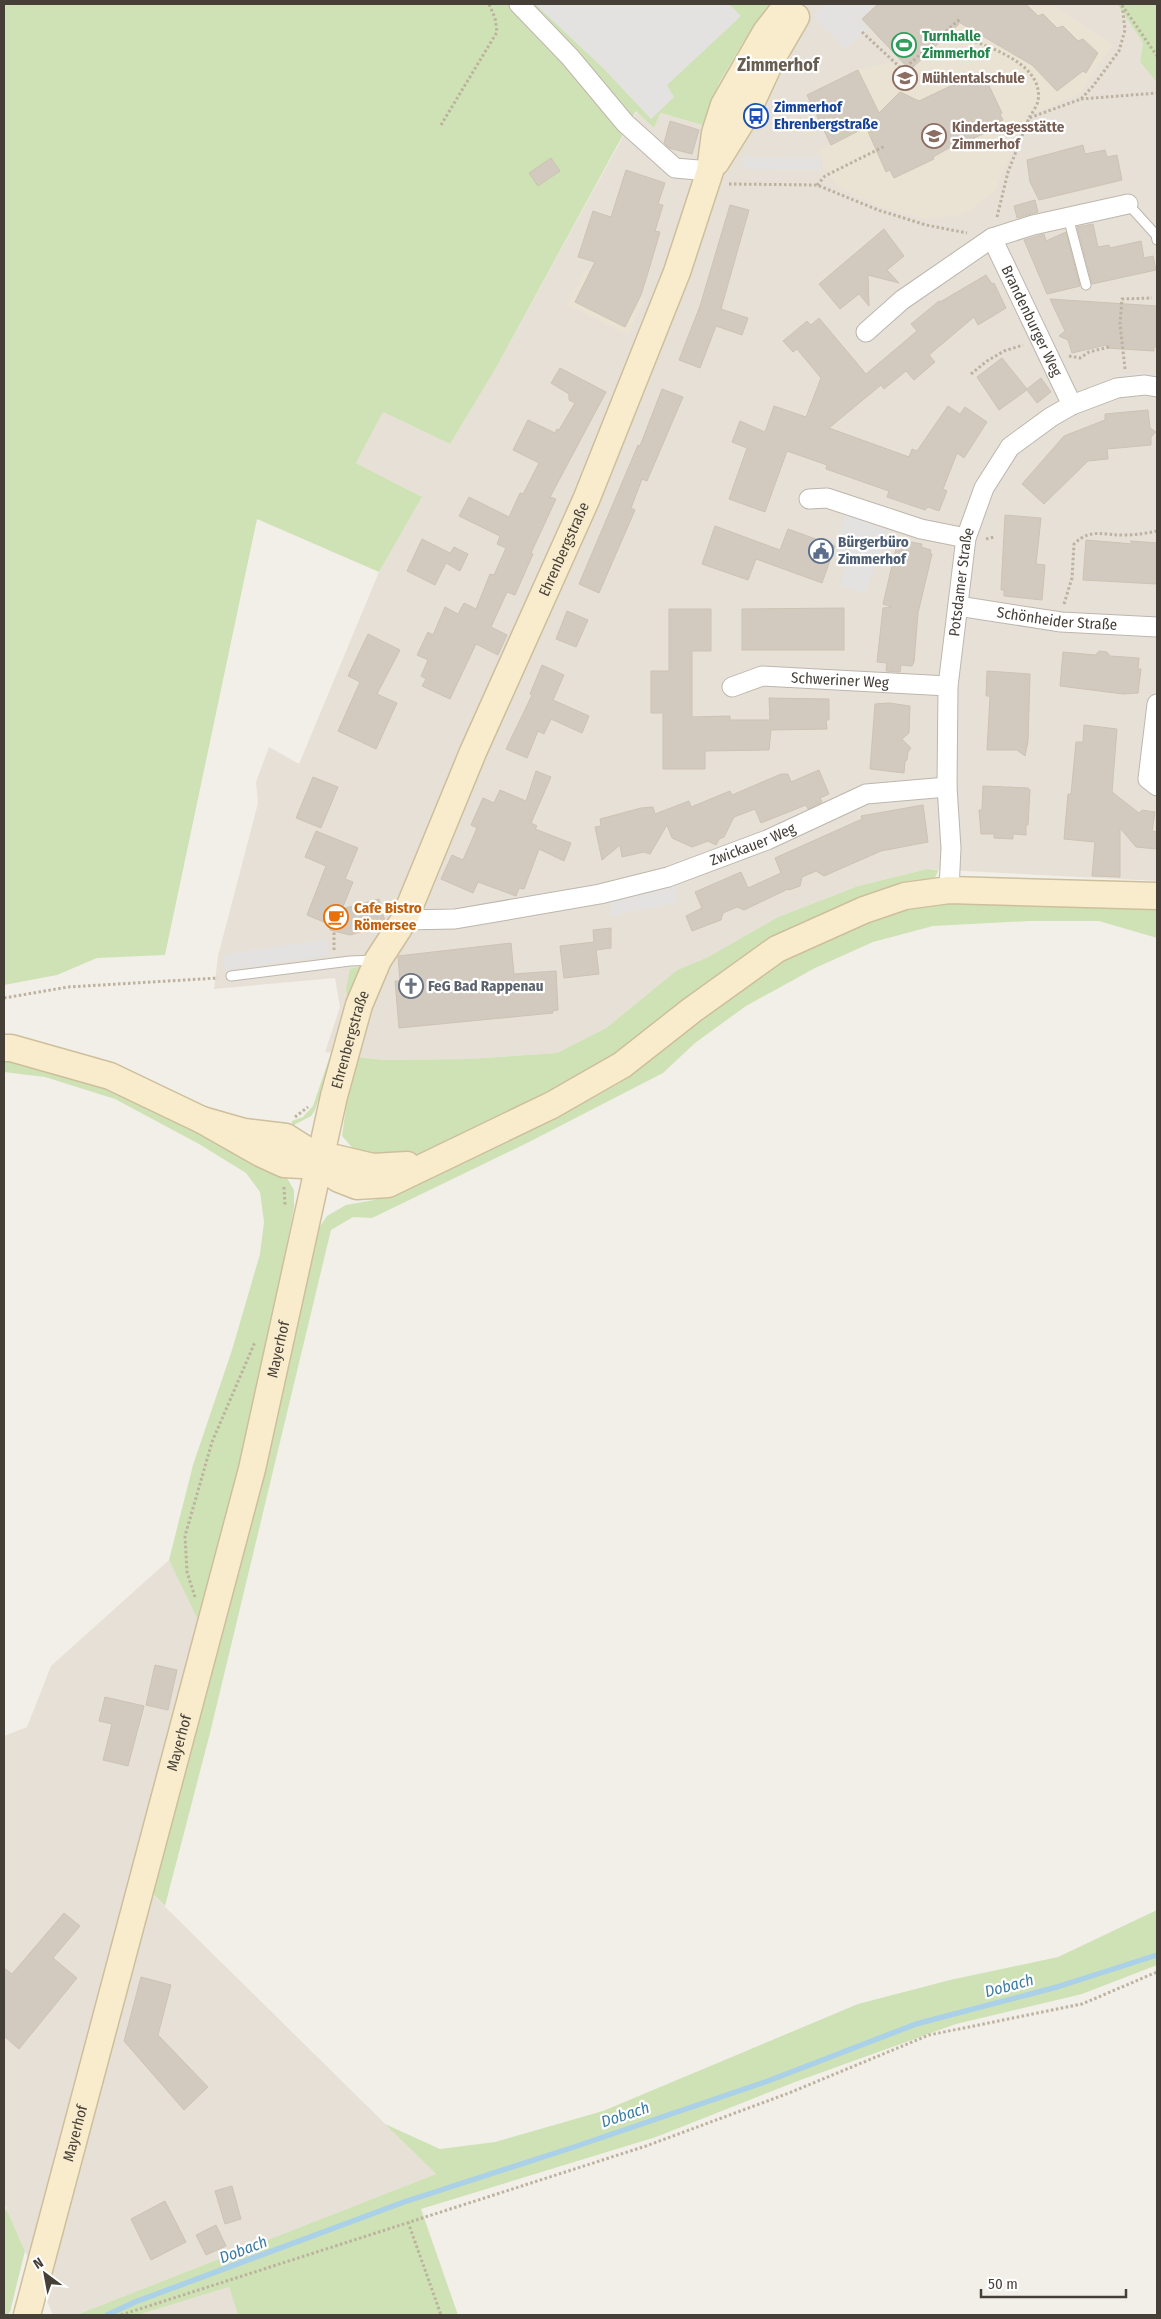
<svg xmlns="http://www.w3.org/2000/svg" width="1161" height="2319" font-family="'Fira Sans Condensed',sans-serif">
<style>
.residential{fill:#e6e0d7}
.education{fill:#eae3d4}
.green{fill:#cfe2b5}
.parking{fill:#e4e2e0}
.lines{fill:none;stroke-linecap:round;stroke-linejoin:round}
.stream{stroke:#abd1e9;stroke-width:5.5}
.building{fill:#d3cabf;stroke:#cdc2b3}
.lane-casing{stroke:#bdb6ac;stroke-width:11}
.street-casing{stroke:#bdb6ac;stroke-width:21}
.secondary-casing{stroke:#cdbf9c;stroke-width:29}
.path{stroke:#bdb19f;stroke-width:3;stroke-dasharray:2.5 2.5;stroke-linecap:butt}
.lane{stroke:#fff;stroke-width:9}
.street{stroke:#fff;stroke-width:19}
.secondary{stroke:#f9eccc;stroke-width:26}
.labels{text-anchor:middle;stroke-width:4.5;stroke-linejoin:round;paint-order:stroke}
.leisure-label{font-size:15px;font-weight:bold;fill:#27864d;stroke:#fff;text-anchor:start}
.education-label{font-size:15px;font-weight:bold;fill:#785e54;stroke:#fff;text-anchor:start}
.transit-label{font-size:15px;font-weight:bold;fill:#164399;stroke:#fff;text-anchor:start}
.street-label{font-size:15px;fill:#453f38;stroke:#fff}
.service-label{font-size:15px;font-weight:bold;fill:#4e5e75;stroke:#fff;text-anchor:start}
.food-label{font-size:15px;font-weight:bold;fill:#c56008;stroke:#fff;text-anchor:start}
.worship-label{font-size:15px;font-weight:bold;fill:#5b616d;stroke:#fff;text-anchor:start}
.water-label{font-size:16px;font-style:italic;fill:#3c7ca5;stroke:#fff}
.quarter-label{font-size:18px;font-weight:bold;fill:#675d50;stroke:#fff}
</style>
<rect width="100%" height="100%" fill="#f2efe8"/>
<path class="residential" d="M775 4H1117L1143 43 1140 62 1157 83V881L927 869 858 886 778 917 708 957 677 970 606 1028 557 1053 468 1059 384 1060 325 1052 340 1007 335 978 214 989 218 956 258 803 256 782 269 747 299 764 379 572 422 497 356 463 383 412 450 444 496 368 637 111 654 128 659 113 706 126 719 83 744 41Z
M169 1560 214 1651 151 1893 436 2174 76 2315H53L4 2203V1736L27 1727 51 1666Z
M229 2287 238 2315H138Z"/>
<path class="education" d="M957 4H1051L1113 45 1079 94 1027 116 994 192 969 211 957 216 924 219 881 207 838 187 824 167 819 150 831 144 807 95 858 70 887 63H903L961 8Z
M585 270 645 299 628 335 567 305Z"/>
<path class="green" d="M4 4H775L744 41 719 83 706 126 660 113 654 128 636 111 496 368 450 444 383 412 356 463 422 497 379 572 257 519 165 955 97 958 57 975 4 985Z
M1117 4H1157V83L1140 62 1143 43Z
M927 869 938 870C934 888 915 887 899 891L605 1067 438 1149 392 1160 357 1153 342 1136 347 1101 359 1057 384 1060 468 1059 557 1053 606 1028 677 970 708 957 778 917 858 886Z
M963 901 1157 907V938L1099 921H1030L933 926 873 942 815 968 746 1006 695 1043 663 1073 529 1142 372 1218 353 1217 331 1230 210 1733 165 1906 151 1892 318 1229 327 1216 346 1205 374 1200 413 1186 569 1111 620 1083 734 995 808 945 858 923 910 908Z
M362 966 315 1110 311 1116 292 1126V1121L303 1117 313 1106 348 1003 346 989 350 969Z
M4 1058 75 1070 284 1173 294 1190V1208L260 1380 199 1622 169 1560 193 1465 232 1350 260 1254 264 1222 260 1192 246 1173 199 1144 115 1099 45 1077 4 1072Z
M1157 1910V1965L1082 1994 956 2024 795 2082 656 2137 421 2209 458 2315H238L229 2287 138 2315H76L436 2174 385 2124 440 2149 495 2142 603 2111 858 2004 950 1980 1058 1957Z
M6 2208 25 2251 10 2312 7 2315H4V2215Z"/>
<path class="parking" d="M535 4H729L741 16 667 85 674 97 651 119 603 68Z
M826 4H878L862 19 869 27 845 49 813 16Z
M743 157 820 158V170L743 169Z
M1142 373 1157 374V379L1123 380 1122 375Z
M846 515 888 530 865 594 840 585 848 559 832 554Z
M674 885 678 902 611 916 610 898Z
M327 939 329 955 225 971 223 955Z"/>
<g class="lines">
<path class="stream" d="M107 2315 135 2302 404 2202 574 2147 768 2081 916 2024 1057 1987 1157 1955"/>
</g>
<path class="building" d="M878 4H1026L1038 16 1043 14 1057 28 1063 26 1078 41 1083 39 1098 53 1086 73 1083 71 1057 91 1032 65 957 21 959 24 910 70 862 19Z
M858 70 879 113 900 92 919 101 982 71 1002 113 1000 114 1003 120 987 127 989 131 964 143 963 140 933 157 934 159 894 178 890 170 886 172 866 127 831 145 807 95Z
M670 121 699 130 692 154 669 148 664 143Z
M1083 145 1085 154 1105 150 1107 157 1117 155 1122 180 1039 200 1030 182 1027 160Z
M551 158 560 171 538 186 529 173Z
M626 170 665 183 658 204 663 205 655 231 660 232 650 266 641 295 625 327 575 302 595 262 578 257 593 211 611 217Z
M1035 200 1038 212 1017 218 1014 206Z
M730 205 749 210 721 309 748 318 742 335 716 326 700 368 679 360 700 306Z
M1093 224 1098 247 1109 245 1110 248 1141 241 1144 258 1153 256 1156 270 1092 284 1077 227Z
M884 229 904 256 887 270 899 283 868 275 869 306 859 294 840 309 819 284Z
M1066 232 1080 286 1047 294 1024 240 1044 234 1046 241Z
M986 275 992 284 994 283 1006 308 978 325 974 317 929 355 935 362 914 380 906 371 884 389 881 385 829 428 909 457 912 449 917 451 948 406 960 414 965 407 987 422 964 458 957 453 943 489 947 491 939 511 928 507 925 510 887 497 889 491 826 469 827 465 787 451 765 512 729 499 747 448 732 442 740 421 765 432 774 406 806 417 821 378 797 349 793 352 783 341 807 321 811 325 819 318 866 374 917 331 911 324 939 301 940 302Z
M1050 299 1157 306V347H1154V351L1107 348 1106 345 1072 353 1068 340 1059 336 1065 331Z
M1002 358 1027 389 1041 378 1051 392 1037 403 1027 390 999 410 977 377Z
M560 368 606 392 550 497 556 499 531 553 533 554 515 595 507 592 491 627 507 635 498 655 476 644 450 699 422 686 426 679 421 676 428 660 417 655 428 632 433 635 445 607 458 614 464 603 476 609 490 574 494 575 506 548 497 544 500 536 459 516 469 497 509 517 520 493 523 494 539 463 513 450 528 420 555 433 557 429 559 430 575 403 569 400V394L551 383Z
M662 389 683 397 647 481 642 479 631 508 635 510 599 593 579 584 638 445 640 446Z
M1148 410 1150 428 1156 432 1151 437V445L1107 449 1108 459 1088 461 1044 504 1022 484 1064 436 1105 420V414Z
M1005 515 1041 518 1036 564 1045 565 1042 600 1004 596V590H1001Z
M715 526 780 550 788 529 835 546 822 583 756 559 748 580 702 564Z
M422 539 450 553 454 547 468 554 460 571 446 563 435 585 407 571Z
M898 540 922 544 921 547 931 550 930 553 932 554 918 613 914 662 912 666 901 665 900 672 886 671 887 663 877 662 883 608 892 607 883 604Z
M1086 540 1133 544 1130 541 1157 543V584L1083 580Z
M844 608V650H742V609Z
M669 609H711V651H692V717L730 716V720H770L769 698 829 699V720H826L827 729 771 730 769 750 705 751V769H663V713H651V671H669Z
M567 611 588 620 576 647 556 639Z
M368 634 400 650 377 694 397 703 376 749 338 731 360 682 348 676Z
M1099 651 1107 652 1110 656 1139 658 1138 669H1141L1138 693 1123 694 1060 686 1063 652 1095 655Z
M542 665 564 675 553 700 589 716 582 733 551 719 544 734 538 731 527 758 506 749 532 695 530 694Z
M987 671 1030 674 1028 741 1025 756 1017 750H987L990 696H986Z
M889 703 910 706 909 733 902 739 911 748 908 752 907 760 905 761 904 773 870 769 875 704Z
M1084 725 1117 729 1112 792 1139 813 1142 810 1155 812 1152 831 1157 832V849L1136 847 1120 828V877L1092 876 1095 842 1064 839 1068 794H1071L1076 742H1083Z
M819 770 829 794 820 798 822 802 808 809 806 805 761 823 755 809 734 817 724 837 719 839 716 845 708 841 692 847 672 838 667 825 650 854 644 852 622 857 620 845 602 860 595 827 601 826 600 819 641 808 653 807 655 814 689 801 691 807 730 791 732 795 781 774H788L791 782Z
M536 771 551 777 531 823 537 826 535 829 571 843 564 861 539 849 524 889 519 888 516 896 478 882 473 893 441 879 452 855 463 860 477 828 471 825 483 798 494 803 500 790 526 801Z
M313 777 338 787 321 828 296 818Z
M983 786 1028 788 1030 790 1028 825H1026V835L1013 834V839L994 838V834H981L979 810H982Z
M923 805 928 842 881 851 824 876 816 871 802 877 800 886 789 890 788 889 744 910 737 907 723 913 721 920 692 931 686 916 702 908 695 892 741 872 748 888 781 873 775 858 862 819 861 816Z
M316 831 358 848 345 879 353 882 342 909 379 899 385 922 382 926 350 935 330 930 331 925 307 915 326 866 305 857Z
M611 928V948L596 950 599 974 564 978 560 946 594 942 593 930Z
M511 943 514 974 556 971 558 1010 552 1011 553 1013 399 1028 395 981H400L398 956Z
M155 1665 177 1670 168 1710 146 1705Z
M105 1697 144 1706 128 1766 103 1760 112 1724 99 1721Z
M64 1913 80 1926 53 1958 77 1978 19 2049 4 2036V1968L12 1974Z
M141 1977 171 1985 158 2035 208 2087 184 2110 124 2041Z
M232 2186 241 2219 225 2224 215 2191Z
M165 2201 186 2242 151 2260 131 2219Z
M216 2225 226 2246 206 2255 196 2235Z"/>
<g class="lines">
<defs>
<path id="lane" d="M1128 204 1156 235 1157 240
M1068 217 1086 285
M231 976 350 961 376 960"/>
<g id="street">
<path d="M519 4 570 57 625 123 675 168 710 171"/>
<path id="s1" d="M992 238 1072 405"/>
<path d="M866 332 902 300 992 238 1033 225 1128 204"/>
<path d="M809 499 827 498 921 529 966 538"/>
<path id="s2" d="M958 606 1061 622 1157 627"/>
<path id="s3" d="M732 687 762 676 948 686"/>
<path d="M1157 704 1148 779 1157 786"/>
<path id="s4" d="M949 890 951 848 947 787 948 686 966 538 984 488 1010 447 1051 417 1072 405 1117 388 1145 385 1157 387"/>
<path id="s5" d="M404 920 455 919 600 894 668 877 767 840 866 794 947 787"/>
</g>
<g id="secondary">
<path d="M716 162 746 114 771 60 796 17"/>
<path d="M4 1048H11L110 1076 202 1120 260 1153 284 1164 320 1166 335 1158 373 1167 407 1165"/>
<path d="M202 1120 244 1132 286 1137 305 1149 320 1166 339 1179 357 1186 388 1184 552 1105 622 1065 692 1010 777 949 864 910 905 896 949 890 1157 896"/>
<path id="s6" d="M27 2315 252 1469 334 1096 359 1005 378 960 404 920 473 752 586 500 677 272 710 171 715 133 724 105 766 32 788 4"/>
</g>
</defs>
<use href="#lane" class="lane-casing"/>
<use href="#street" class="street-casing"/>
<use href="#secondary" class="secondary-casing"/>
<path class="path" d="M1122 5 1157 56
M946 31 960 19
M862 32 903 70 946 31C975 43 1045 59 1038 101 1037 106 1032 113 1029 118
M1081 99 1157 93
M441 125 497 32 495 18 489 4
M729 184 817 185 878 210 926 225 967 233
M817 185 825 176 885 146
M997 217 1008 172 1029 118 1081 99 1093 86 1119 51 1125 30 1122 4
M1069 356 1080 358 1089 352 1109 347
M1125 369 1120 324 1122 299 1152 298
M971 374 987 361 1004 351 1023 345
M986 539 994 537
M1064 604 1072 578 1074 544C1091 527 1104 536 1126 535 1137 535 1147 533 1157 531
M334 950V931
M4 998 68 987 218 978
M295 1117 308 1107
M284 1187 285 1205
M195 1597 187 1572 185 1536 212 1442 255 1342
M408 2222 441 2315
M121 2315 646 2146 789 2093 929 2035 1082 2004 1157 1972"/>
<use href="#lane" class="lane"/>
<use href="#street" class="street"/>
<use href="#secondary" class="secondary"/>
</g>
<defs>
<symbol id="stadium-ring" viewBox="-11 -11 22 22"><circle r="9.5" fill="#fff" stroke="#2e9e5b" stroke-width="1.5"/><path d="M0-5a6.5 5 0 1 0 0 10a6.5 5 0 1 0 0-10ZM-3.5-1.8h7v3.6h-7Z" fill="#2e9e5b"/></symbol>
<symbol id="school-ring" viewBox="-11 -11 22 22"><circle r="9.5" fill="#fff" stroke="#8d6e63" stroke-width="1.5"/><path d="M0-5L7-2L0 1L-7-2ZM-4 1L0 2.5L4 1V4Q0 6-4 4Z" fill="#8d6e63"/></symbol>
<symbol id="bus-ring" viewBox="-11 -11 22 22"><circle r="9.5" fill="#fff" stroke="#1a4fb4" stroke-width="1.5"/><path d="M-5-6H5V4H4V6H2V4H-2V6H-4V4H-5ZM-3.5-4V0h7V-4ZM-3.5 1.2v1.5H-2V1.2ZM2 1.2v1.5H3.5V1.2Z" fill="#1a4fb4"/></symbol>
<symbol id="civic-ring" viewBox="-11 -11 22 22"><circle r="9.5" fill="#fff" stroke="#5c6f8a" stroke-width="1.5"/><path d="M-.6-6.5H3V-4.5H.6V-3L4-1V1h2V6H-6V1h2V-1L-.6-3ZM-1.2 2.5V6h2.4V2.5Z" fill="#5c6f8a"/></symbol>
<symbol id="cafe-ring" viewBox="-11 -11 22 22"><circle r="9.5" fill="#fff" stroke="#e8710a" stroke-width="1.5"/><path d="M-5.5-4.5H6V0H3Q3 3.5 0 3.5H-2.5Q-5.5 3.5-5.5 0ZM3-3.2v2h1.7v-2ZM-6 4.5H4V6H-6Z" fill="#e8710a"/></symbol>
<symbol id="church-ring" viewBox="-11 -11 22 22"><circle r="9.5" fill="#fff" stroke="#6b7280" stroke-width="1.5"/><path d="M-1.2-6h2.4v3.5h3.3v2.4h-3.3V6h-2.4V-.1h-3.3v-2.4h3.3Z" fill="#6b7280"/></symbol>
</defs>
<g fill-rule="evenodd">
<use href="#stadium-ring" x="890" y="31" width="28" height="28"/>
<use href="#school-ring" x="891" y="64" width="28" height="28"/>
<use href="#bus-ring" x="742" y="102" width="28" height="28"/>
<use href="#school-ring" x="920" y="122" width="28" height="28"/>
<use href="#civic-ring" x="807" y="537" width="28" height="28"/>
<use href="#cafe-ring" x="322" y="903" width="28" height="28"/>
<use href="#church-ring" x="397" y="972" width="28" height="28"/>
</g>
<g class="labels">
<g class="leisure-label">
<text x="922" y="41">Turnhalle<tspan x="922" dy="17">Zimmerhof</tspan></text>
</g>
<g class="education-label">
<text x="922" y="83">Mühlentalschule</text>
<text x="952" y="132">Kindertagesstätte<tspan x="952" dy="17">Zimmerhof</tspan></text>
</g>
<g class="transit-label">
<text x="774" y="112">Zimmerhof<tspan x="774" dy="17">Ehrenbergstraße</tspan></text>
</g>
<g class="street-label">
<text dy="5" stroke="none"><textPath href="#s1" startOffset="92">Brandenburger Weg</textPath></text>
<text dy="5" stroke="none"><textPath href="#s6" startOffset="1852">Ehrenbergstraße</textPath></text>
<text dy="5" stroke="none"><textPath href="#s4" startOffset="309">Potsdamer Straße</textPath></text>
<text dy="5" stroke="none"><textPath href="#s2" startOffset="100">Schönheider Straße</textPath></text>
<text dy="5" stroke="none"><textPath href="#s3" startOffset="110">Schweriner Weg</textPath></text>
<text dy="5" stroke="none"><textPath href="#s5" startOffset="359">Zwickauer Weg</textPath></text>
<text dy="5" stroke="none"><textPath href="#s6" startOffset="1316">Ehrenbergstraße</textPath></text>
<text dy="5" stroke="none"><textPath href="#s6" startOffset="998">Mayerhof</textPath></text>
<text dy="5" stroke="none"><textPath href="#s6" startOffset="592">Mayerhof</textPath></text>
<text dy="5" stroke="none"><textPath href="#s6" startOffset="188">Mayerhof</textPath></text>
</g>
<g class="service-label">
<text x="838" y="547">Bürgerbüro<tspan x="838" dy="17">Zimmerhof</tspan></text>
</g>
<g class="food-label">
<text x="354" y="913">Cafe Bistro<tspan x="354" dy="17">Römersee</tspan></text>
</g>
<g class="worship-label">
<text x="428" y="991">FeG Bad Rappenau</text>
</g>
<g class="water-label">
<text transform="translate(1009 1985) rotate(-15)" y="6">Dobach</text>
<text transform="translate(625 2114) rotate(-18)" y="6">Dobach</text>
<text transform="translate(243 2249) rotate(-21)" y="6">Dobach</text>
</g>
<g class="quarter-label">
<text x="778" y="71">Zimmerhof</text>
</g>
</g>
<rect width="1161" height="2319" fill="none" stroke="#453f38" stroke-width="10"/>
<g transform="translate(45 2274) rotate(328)" stroke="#ffffff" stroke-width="4" paint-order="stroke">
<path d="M0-4L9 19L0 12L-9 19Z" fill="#453f38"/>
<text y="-8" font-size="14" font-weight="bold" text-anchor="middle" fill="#453f38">N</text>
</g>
<path d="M981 2289v8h145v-8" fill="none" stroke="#453f38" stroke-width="2.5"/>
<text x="988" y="2289" font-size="15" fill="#453f38" stroke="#ffffff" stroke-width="4" paint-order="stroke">50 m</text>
</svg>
